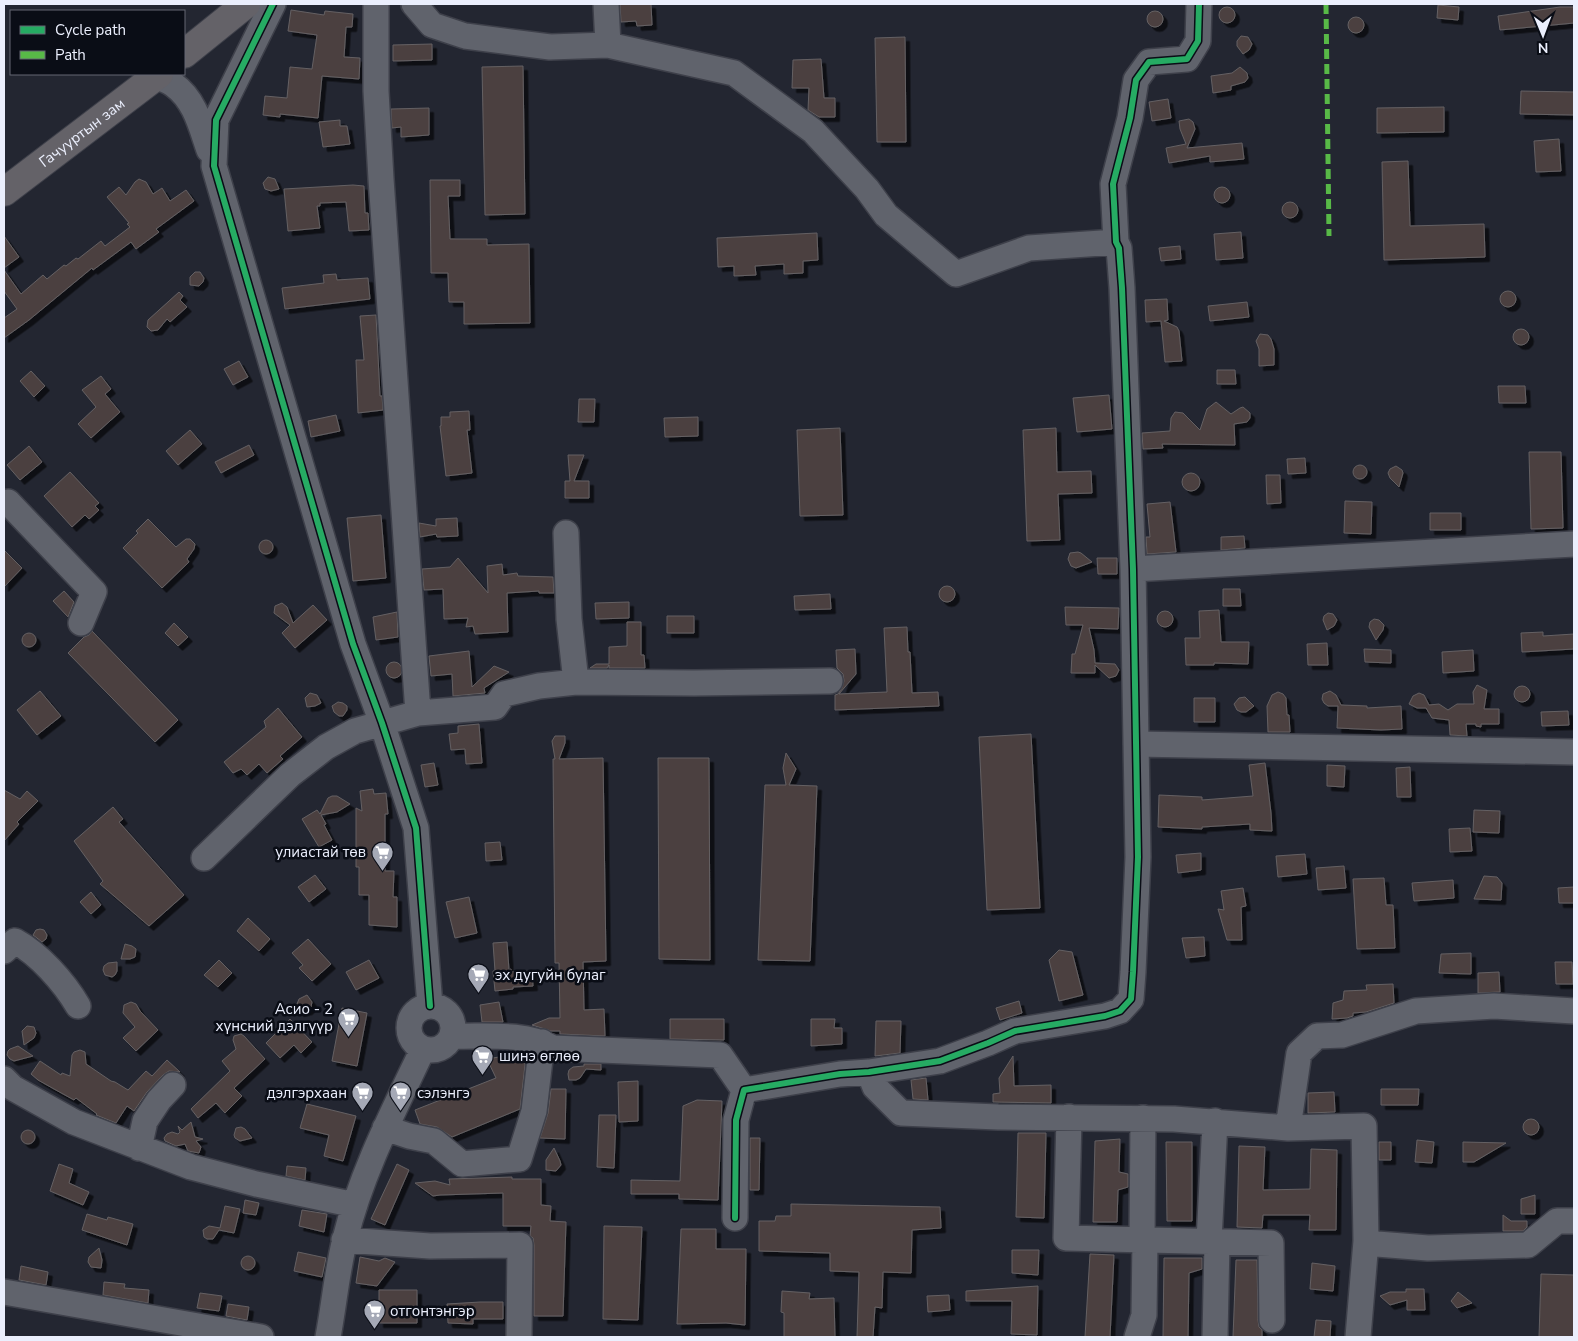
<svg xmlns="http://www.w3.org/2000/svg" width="1578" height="1341" font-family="'Nunito Sans',sans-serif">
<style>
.building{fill:#4c4140;stroke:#646063;filter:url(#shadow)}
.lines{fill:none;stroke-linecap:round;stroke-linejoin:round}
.minor-casing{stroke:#3e404a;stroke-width:28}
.major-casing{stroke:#3e404a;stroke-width:30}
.minor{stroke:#60636c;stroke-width:25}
.major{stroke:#646268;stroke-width:28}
.quiet{stroke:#58b947;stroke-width:5;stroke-dasharray:10 5;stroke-linecap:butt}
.cycleway-casing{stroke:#0a0d16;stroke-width:9}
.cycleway{stroke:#26ab63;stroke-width:6}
.labels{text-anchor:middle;stroke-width:5;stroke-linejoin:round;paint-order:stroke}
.street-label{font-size:15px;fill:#ebeffd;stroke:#0a0d16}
.poi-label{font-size:15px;fill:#ebeffd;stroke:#0a0d16;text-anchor:start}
</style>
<defs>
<filter id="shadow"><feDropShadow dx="4.5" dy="4.5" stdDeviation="0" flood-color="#0009"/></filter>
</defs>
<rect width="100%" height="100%" fill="#232631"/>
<path class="building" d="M620 4H651L652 25 637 26 636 21 621 22Z
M1438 5 1459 7 1458 20 1437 18Z
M1560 7H1574V23L1500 30 1498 16Z
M1219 15a8 8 0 1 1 16 0a8 8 0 1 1-16 0Z
M291 10 324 15 325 11 353 14 352 27H346L344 57 360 58 359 79 322 76 318 118 280 114V117L263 115 265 96 287 98 290 67 312 69 317 35 288 31Z
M1147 19a8 8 0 1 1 16 0a8 8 0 1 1-16 0Z
M1348 25a8 8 0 1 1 16 0a8 8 0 1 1-16 0Z
M1241 36 1248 37 1252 44 1249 50 1243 54 1237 46V41Z
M905 37 906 142H877L875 38Z
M432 44V60L393 61V45Z
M821 59 824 98H835V117H819L808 110 809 88H792L793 60Z
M523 66 525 214 485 215 482 67Z
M1240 67 1247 73 1248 78 1245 82 1231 86V90L1213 93 1211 76 1232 73Z
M1521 91 1574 92V115L1520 114Z
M1168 99 1171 118 1152 121 1149 102Z
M1444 107V132L1377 133V108Z
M429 108V135L401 137V127L392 128 391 109Z
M1189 119 1193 122 1195 129 1187 148 1242 143 1244 159 1210 162V156L1169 163 1166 148 1186 144 1180 129 1179 121Z
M340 120V126H347L350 144 323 147 319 122Z
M1559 139 1561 171 1536 172 1534 141Z
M1408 161 1410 226 1484 224 1485 257 1384 260 1382 162Z
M268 177 275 179 279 189 271 191 265 189 263 183Z
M139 179 146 182 153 194 162 188 170 201 186 190 194 201 156 229 159 232 136 249 131 242 93 270 92 268 29 320 4 338V318L17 309 4 291V270L21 294 43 275 47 279 64 265 66 266 76 258 78 259 101 241 105 246 130 227 127 224 129 223 107 197 119 187 126 195 135 182Z
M430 180H460V196H448L450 239H487V245L529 244 530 323 464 324V302H449L448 273H431Z
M353 185 364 186 365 213H368L369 230 349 231 346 202 320 203V206H317L320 228 288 231 284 189Z
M1214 195a8 8 0 1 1 16 0a8 8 0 1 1-16 0Z
M1282 210a8 8 0 1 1 16 0a8 8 0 1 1-16 0Z
M1241 232 1243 258 1216 260 1214 234Z
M817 233 818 260 803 261V273L784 274V264L755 266 756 275 734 276V266L718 267 717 238Z
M4 236 19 257 4 268Z
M1180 246 1181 259 1161 261 1159 248Z
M195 272H200L204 278 203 282 199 286 190 285V277Z
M336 274 337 280 368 278 370 299 285 309 282 288 324 283 323 275Z
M1500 299a8 8 0 1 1 16 0a8 8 0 1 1-16 0Z
M179 292 183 296 180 300 187 307 170 322 167 319 158 330 151 331 147 327 148 320Z
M1167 299 1168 320 1164 321 1177 327 1179 331 1182 361 1165 362 1161 321 1146 322 1145 300Z
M1247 302 1249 317 1210 321 1208 306Z
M376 315 380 396H382L383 410 358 413 356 360H364L360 316Z
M1513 337a8 8 0 1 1 16 0a8 8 0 1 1-16 0Z
M1260 334 1268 335 1271 339 1274 349V365L1259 366V349L1256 341Z
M239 361 248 377 233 385 224 369Z
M1217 370H1235L1236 384H1217Z
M31 371 45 386 34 397 20 381Z
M101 376 111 389 105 394 120 412 91 438 78 424 96 407 82 390Z
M1498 386H1525L1526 403H1499Z
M1109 395 1112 429 1077 432 1073 398Z
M579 399H595L594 422H578Z
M1216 402 1231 414 1240 408 1243 407 1250 413V418L1247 422 1234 424 1235 445 1162 444 1163 448 1143 449 1142 433 1170 431 1171 418 1175 412 1183 413 1200 430 1207 409Z
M469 411 470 430H467L472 473 446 476 440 426H441V417H450V412Z
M336 415 340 431 311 437 308 421Z
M698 417V436L665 437 664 418Z
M840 428 843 515 800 516 797 430Z
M1056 428 1057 472 1091 471 1092 493 1058 494 1060 540 1027 541 1023 430Z
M190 430 202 444 178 465 166 451Z
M249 445 254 455 221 473 215 462Z
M29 446 42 462 20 480 7 465Z
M1529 452H1561L1563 528 1531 529Z
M568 455H584L574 481H589V498H565V481H570Z
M1305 458 1306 473 1288 474 1287 459Z
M1353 472a7 7 0 1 1 14 0a7 7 0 1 1-14 0Z
M1396 466 1402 470 1403 473 1399 487 1390 478 1388 473 1390 469Z
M70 472 99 503 95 506 99 510 89 519 85 515 72 527 44 496Z
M1182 482a9 9 0 1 1 18 0a9 9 0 1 1-18 0Z
M1266 475H1280L1281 503 1267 504Z
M1345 501 1372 502 1371 534 1344 533Z
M1170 502 1176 552 1147 554 1146 537H1150L1147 504Z
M1430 513H1461V530H1430Z
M381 515 386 578 353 581 347 518Z
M457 518 458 536 437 537 436 534 420 537 419 523 436 526V519Z
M148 519 176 547 186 539H190L195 544 194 549 187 559 189 562 162 588 123 548 138 533 136 531Z
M1244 536 1245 548 1221 550V537Z
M259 547a7 7 0 1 1 14 0a7 7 0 1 1-14 0Z
M4 550 22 568 4 587Z
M1078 552 1081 553 1092 562 1076 568 1071 566 1068 559 1070 553Z
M458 558 488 593 487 566 502 564 503 575 517 573 518 576 553 577 554 593H539V591L507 593 508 632 475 634 473 626 466 627 468 618 444 619 443 589 424 590 422 569 450 567Z
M1097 558H1117V574H1098Z
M939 594a8 8 0 1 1 16 0a8 8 0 1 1-16 0Z
M1223 589H1240L1241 606H1223Z
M64 591 74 602 68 617 53 601Z
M830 594 831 609 795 610 794 596Z
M629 602V618L596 619 595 603Z
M282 603 287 607 293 623 313 605 327 620 295 648 282 633 290 625 274 613 275 606Z
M1065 607 1119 608 1118 629 1089 628 1094 650 1095 663 1115 664 1119 670 1116 676 1109 678 1095 665V673H1071L1072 654H1075L1083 625H1066Z
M1219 610 1221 642H1249L1248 664 1214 663V665H1186L1185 638H1200L1199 611Z
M1157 619a8 8 0 1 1 16 0a8 8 0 1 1-16 0Z
M397 612 398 637 376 640 373 617Z
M1328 613 1333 614 1337 620 1334 626 1327 630 1323 620 1324 616Z
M667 616H694V633H667Z
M1374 619 1379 620 1384 625 1383 630 1376 640 1369 627 1370 622Z
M627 622H641V655H644L645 668H609V665L607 668H590L596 664H609V647L627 646Z
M174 623 188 637 178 646 165 633Z
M907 627 908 652H910L912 693 938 692 939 706 835 710V695L838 694 842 688 844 681 843 674 837 668 836 650 855 649 856 674 839 694 887 692 884 628Z
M92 631 178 720 155 742 68 653 84 637 89 635Z
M1543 632V636L1574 634V649L1522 652 1521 633Z
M22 640a7 7 0 1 1 14 0a7 7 0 1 1-14 0Z
M1327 643 1328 665H1308L1307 644Z
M1364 649 1391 650V663L1365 662Z
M1473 650 1474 671 1443 673 1442 652Z
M469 651 472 687 494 666 509 672 484 688 485 693 453 696 452 674 431 676 429 656Z
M386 670a8 8 0 1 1 16 0a8 8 0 1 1-16 0Z
M1477 685 1487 690 1484 709H1499V724H1481V727L1476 726V724H1466L1467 736 1450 735 1449 720 1432 718 1426 708H1417L1409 704 1413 696 1419 693 1424 695 1429 705 1439 704 1448 710 1457 704H1474L1473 692Z
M1514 694a8 8 0 1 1 16 0a8 8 0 1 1-16 0Z
M40 691 61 716 37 735 17 710Z
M1330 691 1336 695 1341 705 1367 706V708L1401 706 1402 729 1381 730 1337 728 1338 706H1328L1324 703 1322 699 1323 694Z
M1278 692 1283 694 1286 698 1287 715H1289L1290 732H1268L1267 706 1272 695Z
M310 693 317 695 321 703 315 706 307 707 305 698Z
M1245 697 1254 706 1246 712H1241L1237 710 1234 704 1239 698Z
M1194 698H1215V722H1194Z
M338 702 343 703 347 706V710L343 716H339L334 712 332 706Z
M278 708 302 737 280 756 283 759 267 773 259 764 247 775 241 769 233 773 224 762 266 727 264 721Z
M1568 711 1569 725 1542 726 1541 712Z
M479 724 482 763 466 764 465 749 451 750 449 734 458 733V726Z
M1031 734 1040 908 987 910 979 737Z
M555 736H565V743L559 759 603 758 606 961 583 962 584 1010 604 1009 605 1036 560 1034V1031H551L532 1025 549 1018H560L559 963H555L553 759H555L552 741Z
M786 753 796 769 789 785 817 786 810 961 758 960 765 785H786L783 768Z
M658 758H709L710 960 659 959Z
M434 763 438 785 425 787 421 765Z
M1265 763 1271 813 1272 831 1250 830V824L1202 827V829L1158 827 1159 795 1202 797V800L1253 796 1249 765Z
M1327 765 1345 766 1344 787 1327 786Z
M1410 767 1411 797H1397L1396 768Z
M373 789 374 794 386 793 388 814H385V871H394L393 897H397V927L369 925V895H359V867H356V808L362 811 360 791Z
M4 790 20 799 27 791 38 801 17 822 19 824 4 841Z
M332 796H337L350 804 337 812 321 815 326 824 324 825 332 840 319 847 302 819 317 810 320 814 328 798Z
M113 807 123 819 119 822 184 895 149 926 100 884 103 881 74 841Z
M1474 810 1500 811 1499 833 1473 832Z
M1470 828 1472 851 1450 852 1449 829Z
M500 842 502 860 486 861 485 843Z
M1201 853V870L1178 873 1176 855Z
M1305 854 1307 874 1278 877 1276 856Z
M1344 866 1346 888 1318 890 1316 868Z
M315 875 326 889 309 902 298 887Z
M1484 876 1497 877 1502 883 1501 900 1474 899Z
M1384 878 1386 905H1393L1395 948 1357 949 1353 879Z
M1453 880 1454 898 1414 901 1412 883Z
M1574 887V903H1559L1558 888Z
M1243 888 1246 906 1241 907 1242 940H1227L1218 909 1224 910 1221 891Z
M91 892 101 905 91 914 80 902Z
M469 897 477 933 455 938 446 902Z
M248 918 270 939 259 951 237 931Z
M40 929 44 930 47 935 46 939 42 942 33 935 36 930Z
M1204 937 1205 956 1186 958 1182 938Z
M308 939 331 964 312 981 299 968 303 965 292 953Z
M507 942 509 970 511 969V972L532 971 533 986 513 987V989L495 991 493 971H495L493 943Z
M125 944 132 946 136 949 135 957 130 959H121Z
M1059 950 1072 952 1083 995 1059 1001 1049 960Z
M1471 953V974L1439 973 1441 954Z
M219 960 232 973 218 987 204 975Z
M369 960 379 978 356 990 346 972Z
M117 962V971L115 975 112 977 105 975 103 970 104 966 108 963Z
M1555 962H1572L1573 984H1556Z
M1499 972 1500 992 1478 993V973Z
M1393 984 1394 1003 1366 1012 1353 1013V1016L1347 1018 1332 1019 1333 1003 1343 1000 1344 991 1367 990 1366 985Z
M307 995 312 1002 311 1007 308 1010 299 1012 297 1004 299 999Z
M1019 1001 1022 1013 1000 1020 996 1008Z
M131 1002 136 1004 140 1011 158 1030 136 1051 123 1038 135 1027 123 1013 124 1005Z
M499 1002 503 1022H482L480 1005Z
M342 1008 367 1013 357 1066 332 1061Z
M290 1019 312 1042 301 1053 294 1045 280 1058 266 1043Z
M670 1019H724V1040L670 1039Z
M811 1019H835L834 1028H842V1044L811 1046Z
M876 1021H901L900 1053 875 1056Z
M27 1026 34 1027 36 1033 34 1038 24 1045 22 1031Z
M241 1034 244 1036 265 1059 234 1088 242 1096 225 1113 216 1103 198 1118 191 1109 230 1071 222 1061 236 1049 233 1040 234 1036Z
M18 1046 33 1056 14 1061 10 1059 7 1055 8 1051 10 1049Z
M80 1050 85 1052 86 1064 111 1081 115 1082 128 1090 146 1071 152 1076 167 1060 180 1072 169 1071 163 1075 147 1092 134 1111 127 1106 116 1123 96 1115 97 1114 76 1098 74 1100 54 1089 38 1080 31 1074 40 1061 61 1075 62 1073 70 1076 72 1055 74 1052Z
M523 1053 525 1065 520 1109 452 1137 437 1127 420 1124 415 1110 496 1078 487 1059Z
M1013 1056 1014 1086 1051 1085V1103L993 1102V1094L1000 1093 999 1078Z
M584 1064H601V1070L586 1069 580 1078 576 1080H569L568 1074 569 1070 573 1067 584 1066Z
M926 1078 928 1100 913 1099 911 1080Z
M638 1081V1121L619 1122 618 1082Z
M551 1089H566L565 1139 540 1138 548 1113Z
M1381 1089H1419L1418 1105H1381Z
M1334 1092 1335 1112 1308 1113V1093Z
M697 1100 722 1101 718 1200 679 1199V1194H631V1180L680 1181 683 1106Z
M307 1104 356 1116 343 1161 324 1156 329 1135 300 1128Z
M599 1115H616L614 1168 597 1167Z
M1523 1127a8 8 0 1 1 16 0a8 8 0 1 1-16 0Z
M191 1122 195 1137 203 1139 196 1141 201 1147 199 1153 188 1151 185 1144 176 1146 165 1141 164 1138 167 1134 172 1132 178 1134 180 1132 178 1126 182 1130Z
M241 1127 245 1129 252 1138 240 1141 235 1138 234 1135 236 1128Z
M21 1137a7 7 0 1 1 14 0a7 7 0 1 1-14 0Z
M1018 1133H1046L1044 1218 1016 1217Z
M750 1138H760L759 1190H750Z
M1120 1139 1119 1172 1128 1174V1187L1118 1190 1117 1222H1093L1095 1141Z
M1417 1140 1434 1142 1432 1163 1415 1162Z
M1166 1142H1192V1221H1167Z
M1379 1142H1391V1160H1379Z
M1463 1142 1506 1143 1474 1162H1463Z
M1239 1146 1265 1147 1263 1190 1310 1189 1311 1149 1337 1150 1336 1230H1309L1310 1215H1263L1262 1228 1237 1227Z
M554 1148 560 1161 561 1165 556 1171 546 1170V1160Z
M59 1164 73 1169 69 1183 89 1192 83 1205 50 1191Z
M397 1164 409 1170 385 1225 371 1219Z
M287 1166 306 1168 305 1180 286 1176Z
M512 1177V1179H541V1205L551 1206 550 1221 566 1222 563 1316H534V1245L533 1238 530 1236 531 1226H503V1193L440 1195 433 1196 415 1183 435 1181 450 1185 449 1179Z
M1535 1195V1214H1521V1199Z
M245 1200 259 1203 256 1215 243 1213Z
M791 1204 940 1207 941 1228 912 1230 911 1273 883 1272 882 1308 875 1307 873 1337H857L859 1272 830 1271V1253L759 1251V1221H775L776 1216H791Z
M225 1206 240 1209 234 1233 219 1230 213 1239H207L204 1237 203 1230 209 1226 220 1228Z
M302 1210 327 1214 324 1232 299 1226Z
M87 1214 107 1220 108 1217 133 1224 127 1245 82 1230Z
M1503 1215 1511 1221H1527V1227L1523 1231H1503Z
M604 1226 642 1227 638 1320 603 1319Z
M681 1229H716V1249H746L745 1325 726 1323 677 1324Z
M99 1248 102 1260 101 1268 91 1267 88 1262 89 1257Z
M1012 1250H1039L1038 1275 1012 1273Z
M298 1252 326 1258 322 1277 294 1271Z
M1090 1254 1114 1255 1110 1337H1085Z
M241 1263a7 7 0 1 1 14 0a7 7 0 1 1-14 0Z
M360 1257 379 1261 385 1258 395 1262 377 1286 356 1283Z
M1164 1258H1202V1269L1189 1273 1188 1337H1163Z
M1236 1260H1257L1258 1320 1259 1327 1262 1330V1337H1233Z
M1312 1263 1335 1266 1333 1291 1310 1289Z
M21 1266 48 1272 46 1285 19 1280Z
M1541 1274 1574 1275V1337H1539Z
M104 1282 125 1284 124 1288 149 1290 148 1303 103 1295Z
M1038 1286 1037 1335 1011 1334 1012 1301H966V1291Z
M1406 1289H1424L1425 1310H1407V1300L1390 1305 1380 1296 1390 1292H1406Z
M379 1290H417V1323H379Z
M782 1291 810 1293 809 1299 834 1298 835 1337H784V1313L781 1312Z
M1458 1292 1472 1303 1457 1308 1451 1301Z
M200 1293 222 1296 219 1311 197 1308Z
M949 1295 950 1310 928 1312 927 1296Z
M480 1302H503V1319H473V1324L448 1323 447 1304Z
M228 1304 249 1307 247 1320 226 1316Z
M1316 1320 1331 1321 1330 1337H1314Z"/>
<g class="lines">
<defs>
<path id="minor" d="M273 4 216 120 214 166 353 644 382 723 416 828 430 1006
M376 4V91L381 179 418 713
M414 4 432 25 465 36 550 47 608 45 734 73 813 131 867 189 886 215 956 274 1029 248 1116 242
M606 4 608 45
M157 76C162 79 169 81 174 85 195 100 201 127 209 150
M8 502 94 592 81 623
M566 533 569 619 576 682
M1133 569 1574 544
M1136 744 1574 752
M204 858 290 775 326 747 355 731 418 713 495 707 504 694 539 686 576 682 694 683 830 681
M4 951 15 941C39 954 64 982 78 1006
M409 1028a22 22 0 1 1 44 0a22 22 0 1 1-44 0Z
M452 1036C485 1037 523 1032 553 1048L720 1055 744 1090
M869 1072 875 1087 901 1113 998 1117 1174 1119 1288 1128 1299 1053 1317 1036 1342 1035 1416 1011 1494 1006 1574 1011
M4 1079 13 1088 74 1122 191 1167 256 1184 355 1205
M1069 1117 1066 1238 1271 1243 1272 1320
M385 1128 409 1136 434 1141 462 1164 519 1159 534 1111 542 1042
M1288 1128 1364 1126 1366 1241
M139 1148 145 1121 159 1100 173 1085
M735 1218 736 1120 744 1090 840 1074 869 1072 940 1061 988 1043 1015 1031 1105 1016 1120 1011 1131 999 1133 972 1138 857 1133 569 1122 288 1119 248 1116 242 1113 184 1130 118 1136 80 1149 62 1187 59 1198 41 1199 4
M344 1240 430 1246 520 1245 519 1337
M1142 1240 1143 1118
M1209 1241 1215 1121
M4 1292 261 1337
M328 1337C334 1305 337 1271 345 1239 361 1173 394 1110 423 1049
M1137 1337 1144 1315 1145 1240
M1215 1337 1217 1242
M1358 1337 1366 1241 1377 1244 1428 1248 1528 1245 1557 1221H1574"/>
<g id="major">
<path d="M184 54 246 4"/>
<path id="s1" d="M4 192 159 74"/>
</g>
</defs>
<use href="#minor" class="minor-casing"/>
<use href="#major" class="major-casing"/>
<use href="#minor" class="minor"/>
<use href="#major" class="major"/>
<path class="quiet" d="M1326 4 1329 236"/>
<defs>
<path id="cycleway" d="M273 4 216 120 214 166 353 644 382 723 416 828 430 1006
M735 1218 736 1120 744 1090 840 1074 869 1072 940 1061 988 1043 1015 1031 1105 1016 1120 1011 1131 999 1133 972 1138 857 1133 569 1122 288 1119 248 1116 242 1113 184 1130 118 1136 80 1149 62 1187 59 1198 41 1199 4"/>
</defs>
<use href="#cycleway" class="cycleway-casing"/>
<use href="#cycleway" class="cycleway"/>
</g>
<defs>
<symbol id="supermarket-pin" viewBox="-11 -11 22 30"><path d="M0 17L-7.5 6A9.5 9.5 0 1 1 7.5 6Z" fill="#a5a9b6" stroke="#0a0d16"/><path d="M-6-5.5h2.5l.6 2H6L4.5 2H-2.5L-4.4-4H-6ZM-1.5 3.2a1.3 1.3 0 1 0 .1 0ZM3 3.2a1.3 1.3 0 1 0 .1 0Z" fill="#fff"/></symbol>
</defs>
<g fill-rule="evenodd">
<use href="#supermarket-pin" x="370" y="840" width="25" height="34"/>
<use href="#supermarket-pin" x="466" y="962" width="25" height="34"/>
<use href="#supermarket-pin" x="336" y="1006" width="25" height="34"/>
<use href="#supermarket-pin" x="470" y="1044" width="25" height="34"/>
<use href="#supermarket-pin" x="350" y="1080" width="25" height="34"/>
<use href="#supermarket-pin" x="388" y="1080" width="25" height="34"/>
<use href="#supermarket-pin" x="362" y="1298" width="25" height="34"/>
</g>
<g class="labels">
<g class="street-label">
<text dy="5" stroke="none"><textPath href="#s1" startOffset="98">Гачууртын зам</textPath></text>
</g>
<g class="poi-label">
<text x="366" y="857" text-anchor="end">улиастай төв</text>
<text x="495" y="980">эх дугуйн булаг</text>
<text x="333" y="1014" text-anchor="end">Асио - 2<tspan x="333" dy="17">хүнсний дэлгүүр</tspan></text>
<text x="499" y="1061">шинэ өглөө</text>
<text x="347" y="1098" text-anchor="end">дэлгэрхаан</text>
<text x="417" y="1098">сэлэнгэ</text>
<text x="390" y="1316">отгонтэнгэр</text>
</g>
</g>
<rect width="1578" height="1341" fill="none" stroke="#ebeffd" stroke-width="10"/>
<rect x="10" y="10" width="175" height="65" fill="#0a0d16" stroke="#646772"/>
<rect x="20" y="26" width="25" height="8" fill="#26ab63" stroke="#646772"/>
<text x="55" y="35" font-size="15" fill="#ebeffd">Cycle path</text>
<rect x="20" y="51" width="25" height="8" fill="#58b947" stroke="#646772"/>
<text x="55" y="60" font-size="15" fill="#ebeffd">Path</text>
<g transform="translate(1543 35) rotate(179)" stroke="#0a0d16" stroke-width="4" paint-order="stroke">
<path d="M0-4L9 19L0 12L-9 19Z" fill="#ebeffd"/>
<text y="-8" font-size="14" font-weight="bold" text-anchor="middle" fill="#ebeffd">N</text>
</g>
</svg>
